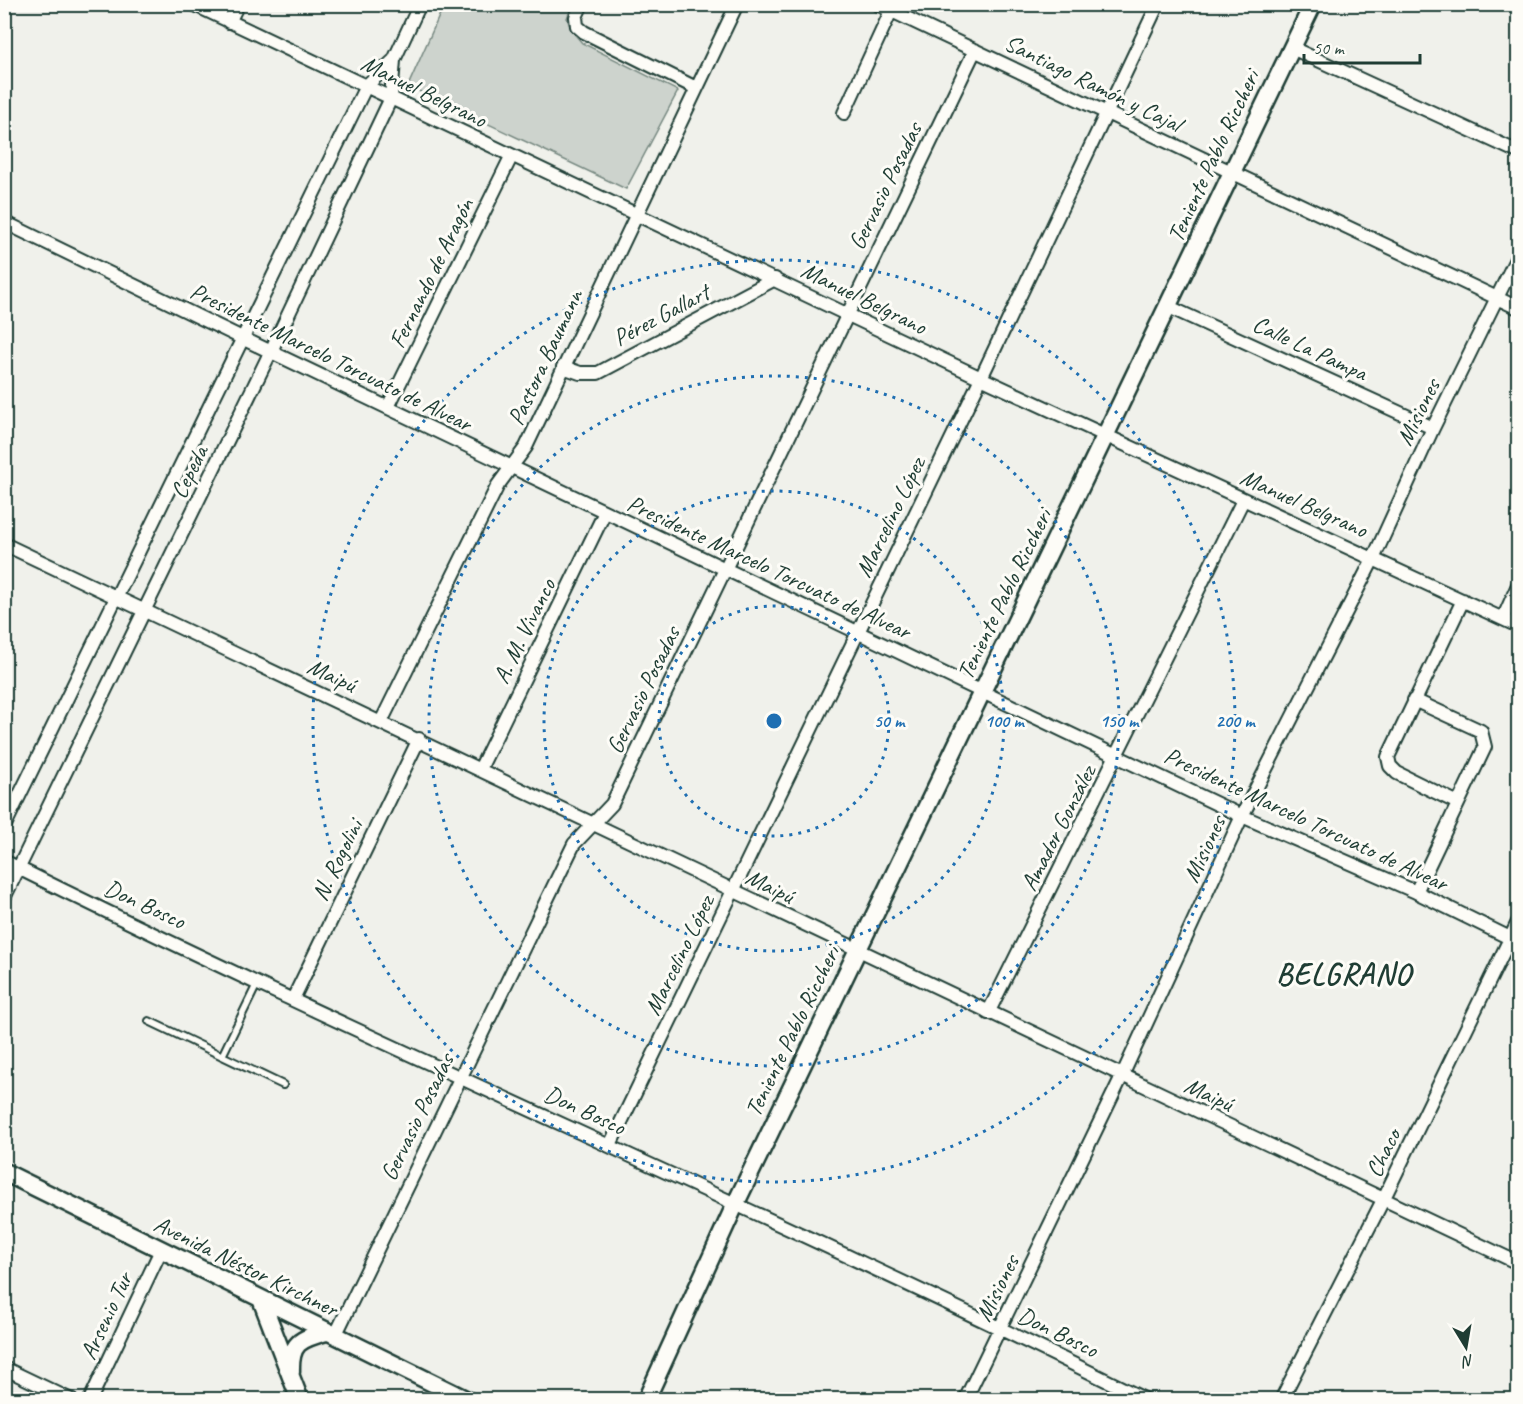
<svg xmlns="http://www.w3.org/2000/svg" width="1523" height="1404" font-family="Caveat,sans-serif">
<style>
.park{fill:#cdd3cd;stroke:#768880;stroke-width:1.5}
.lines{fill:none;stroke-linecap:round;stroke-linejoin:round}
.lane-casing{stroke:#1f3d34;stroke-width:10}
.street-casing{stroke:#1f3d34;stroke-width:16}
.secondary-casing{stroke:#1f3d34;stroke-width:21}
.lane{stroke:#fdfcf7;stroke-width:6}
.street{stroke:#fdfcf7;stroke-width:12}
.secondary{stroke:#fdfcf7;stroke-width:16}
.ring{fill:none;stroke:#1f6fb2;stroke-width:3;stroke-dasharray:3 6}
.labels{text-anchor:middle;stroke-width:6;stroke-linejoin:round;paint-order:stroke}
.street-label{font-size:24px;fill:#1f3d34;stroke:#fdfcf7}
.district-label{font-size:30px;font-weight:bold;letter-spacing:1.5px;fill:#1f3d34;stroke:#fdfcf7}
.centre{fill:#1f6fb2;stroke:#fdfcf7;stroke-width:3}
.ring-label{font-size:18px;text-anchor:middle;font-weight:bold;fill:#1f6fb2;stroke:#fdfcf7;stroke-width:6;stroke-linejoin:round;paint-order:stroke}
</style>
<rect width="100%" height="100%" fill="#f0f1eb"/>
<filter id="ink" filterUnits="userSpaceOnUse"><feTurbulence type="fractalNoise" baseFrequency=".0167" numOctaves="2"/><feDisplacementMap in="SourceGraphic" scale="12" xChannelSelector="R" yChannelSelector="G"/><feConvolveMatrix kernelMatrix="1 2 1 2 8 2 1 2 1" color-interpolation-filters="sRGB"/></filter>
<g filter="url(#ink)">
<path class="park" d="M573 4 567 18 572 31 582 43 678 91 626 189 408 86 444 5Z"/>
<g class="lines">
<defs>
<path id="lane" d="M149 1021 283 1085
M222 1056 257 984"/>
<path id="street" d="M193 4 981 378 1518 626
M582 4 576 17 577 26 584 32 696 88
M877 4 1518 308
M229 22 238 4
M1292 48 1518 152
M844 113 891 11
M4 222 244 339 1242 816 1416 892 1518 942
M1169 307 1433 428
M563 367 580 373H598L775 279
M388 407 511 157
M4 544 1518 1263
M1503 619 1518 585
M1414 700 1481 731 1485 747 1416 892
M381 722 498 485 526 447 737 4
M480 769 605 512
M1458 803 1397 773 1390 766 1388 757 1463 600
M4 827 366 86 394 60
M4 861C381 1049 770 1212 1146 1400
M4 898 271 351 391 98 394 60 420 4
M293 999 419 739
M988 1013 1243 500
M610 1145 981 378 1158 4
M335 1336 574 844 612 804 975 50
M4 1368 71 1400
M90 1400 161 1250
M965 1400 1122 1076 1242 816 1374 557 1433 428 1518 255
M1281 1400 1384 1198 1518 922"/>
<path id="secondary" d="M4 1172 467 1400
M261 1299 300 1400
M291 1372C290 1343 300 1339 326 1332
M646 1400 735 1205 1313 4"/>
</defs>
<use href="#lane" class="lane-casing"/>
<use href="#street" class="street-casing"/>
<use href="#secondary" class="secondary-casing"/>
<use href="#lane" class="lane"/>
<use href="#street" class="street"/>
<use href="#secondary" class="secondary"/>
</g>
</g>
<g class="ring">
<circle cx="774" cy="721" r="115"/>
<circle cx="774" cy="721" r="230"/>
<circle cx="774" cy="721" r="345"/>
<circle cx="774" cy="721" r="461"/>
</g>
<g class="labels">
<g class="street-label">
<text transform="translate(1093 83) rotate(26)" y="8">Santiago Ramón y Cajal</text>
<text transform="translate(424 91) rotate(26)" y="8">Manuel Belgrano</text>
<text transform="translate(1213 156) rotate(-65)" y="8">Teniente Pablo Riccheri</text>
<text transform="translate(885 186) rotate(-64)" y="8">Gervasio Posadas</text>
<text transform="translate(431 273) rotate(-64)" y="8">Fernando de Aragón</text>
<text transform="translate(864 298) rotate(26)" y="8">Manuel Belgrano</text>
<text transform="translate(661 315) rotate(-28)" y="8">Pérez Gallart</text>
<text transform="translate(1310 348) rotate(25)" y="8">Calle La Pampa</text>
<text transform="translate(331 357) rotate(26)" y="8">Presidente Marcelo Torcuato de Alvear</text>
<text transform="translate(545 357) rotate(-65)" y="8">Pastora Baumann</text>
<text transform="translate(1418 412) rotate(-64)" y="8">Misiones</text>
<text transform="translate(189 472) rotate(-64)" y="8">Cepeda</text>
<text transform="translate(1304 503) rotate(24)" y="8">Manuel Belgrano</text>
<text transform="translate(890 517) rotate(-64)" y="8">Marcelino López</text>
<text transform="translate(769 567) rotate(25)" y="8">Presidente Marcelo Torcuato de Alvear</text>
<text transform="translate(1004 594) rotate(-64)" y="8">Teniente Pablo Riccheri</text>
<text transform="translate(524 631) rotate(-64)" y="8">A. M. Vivanco</text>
<text transform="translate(332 675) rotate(25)" y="8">Maipú</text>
<text transform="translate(643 690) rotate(-64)" y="8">Gervasio Posadas</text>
<text transform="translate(1306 819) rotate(25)" y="8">Presidente Marcelo Torcuato de Alvear</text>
<text transform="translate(1058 828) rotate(-63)" y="8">Amador González</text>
<text transform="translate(1204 849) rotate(-65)" y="8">Misiones</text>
<text transform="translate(337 860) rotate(-64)" y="8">N. Rogolini</text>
<text transform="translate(770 886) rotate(26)" y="8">Maipú</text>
<text transform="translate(145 904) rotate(25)" y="8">Don Bosco</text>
<text transform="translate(679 955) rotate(-64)" y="8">Marcelino López</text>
<text transform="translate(792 1031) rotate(-64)" y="8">Teniente Pablo Riccheri</text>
<text transform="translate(1209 1094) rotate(25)" y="8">Maipú</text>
<text transform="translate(585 1110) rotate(25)" y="8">Don Bosco</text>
<text transform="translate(417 1117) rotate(-64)" y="8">Gervasio Posadas</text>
<text transform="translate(1383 1153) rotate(-64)" y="8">Chaco</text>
<text transform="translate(246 1266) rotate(26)" y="8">Avenida Néstor Kirchner</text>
<text transform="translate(997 1288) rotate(-64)" y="8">Misiones</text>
<text transform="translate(106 1316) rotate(-65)" y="8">Arsenio Tur</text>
<text transform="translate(1058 1332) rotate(26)" y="8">Don Bosco</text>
</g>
<g class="district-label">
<text x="1344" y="984">BELGRANO</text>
</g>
</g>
<circle cx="774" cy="721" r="9" class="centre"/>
<g class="ring-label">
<text x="889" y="727">50 m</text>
<text x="1004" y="727">100 m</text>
<text x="1119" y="727">150 m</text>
<text x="1235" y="727">200 m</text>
</g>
<rect width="1523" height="1404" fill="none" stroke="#fdfcf7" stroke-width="24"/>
<rect x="12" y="12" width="1499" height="1380" fill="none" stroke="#1f3d34" stroke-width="2" filter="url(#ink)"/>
<g transform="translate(1466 1347) rotate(169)" stroke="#fdfcf7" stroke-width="4.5" paint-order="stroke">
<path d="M0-4.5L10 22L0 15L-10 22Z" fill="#1f3d34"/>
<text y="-9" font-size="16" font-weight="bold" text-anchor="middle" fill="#1f3d34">N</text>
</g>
<path d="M1304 54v9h116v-9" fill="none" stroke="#1f3d34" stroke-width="3"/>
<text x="1313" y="54" font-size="18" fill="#1f3d34" stroke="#fdfcf7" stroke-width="4.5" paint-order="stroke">50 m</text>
</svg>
